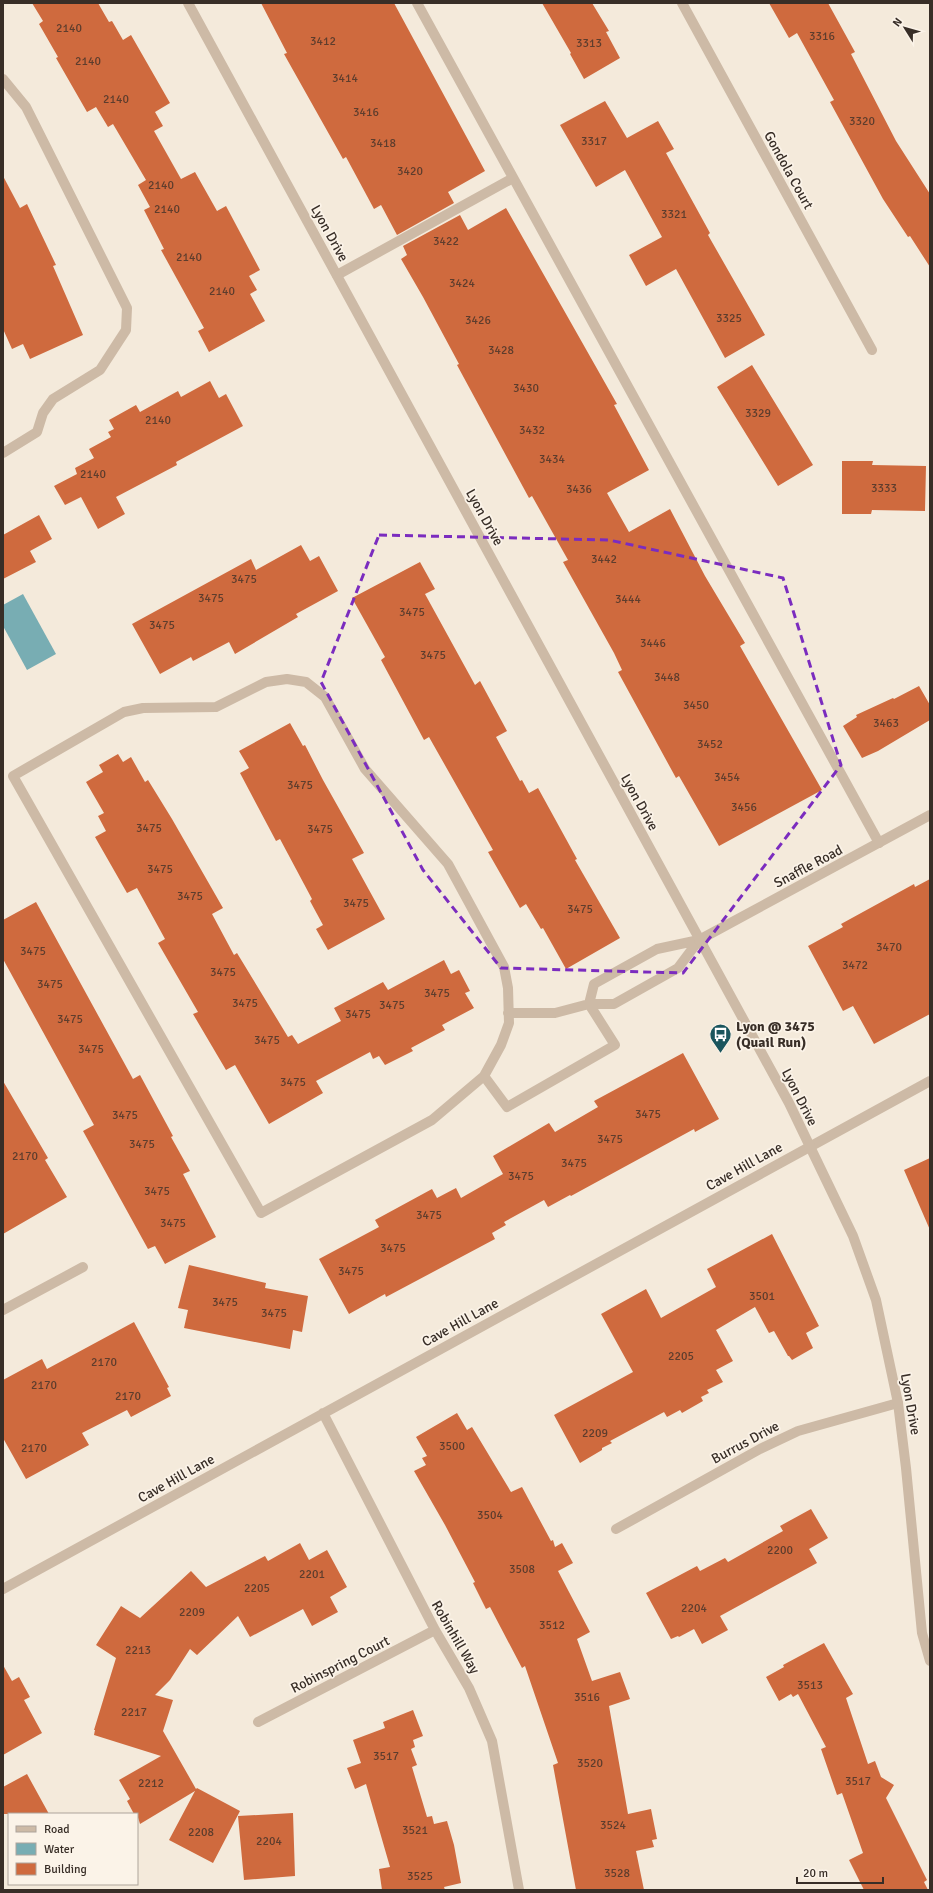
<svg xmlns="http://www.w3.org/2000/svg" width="933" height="1893" font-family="Signika,sans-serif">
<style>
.water{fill:#78adb3}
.building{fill:#cf6a3e}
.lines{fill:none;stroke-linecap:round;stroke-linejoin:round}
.service{stroke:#cdbaa6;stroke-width:10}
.minor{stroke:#cdbaa6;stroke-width:10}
.tertiary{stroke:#cdbaa6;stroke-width:10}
.marked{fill:none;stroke:#7b2cbf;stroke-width:3;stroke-dasharray:8 5;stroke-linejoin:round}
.labels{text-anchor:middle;stroke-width:3.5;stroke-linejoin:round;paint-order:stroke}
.number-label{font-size:12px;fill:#5e3d2d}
.street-label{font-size:14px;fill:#382e27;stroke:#fbf3e8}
.poi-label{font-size:14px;font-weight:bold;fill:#382e27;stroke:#fbf3e8;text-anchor:start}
</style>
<rect width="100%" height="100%" fill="#f4eadb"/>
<path class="water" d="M23 594 56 654 27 670 3 626V605Z"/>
<path class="building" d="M32 3H98L109 22 112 21 123 40 131 35 170 103 155 112 163 126 154 131 181 179 195 172 217 211 226 206 260 270 249 276 257 290 250 294 265 321 209 352 198 331 204 328 161 250 164 249 144 210 150 207 138 185 146 180 113 124 108 127 96 107 87 112 56 58 58 57 39 24 43 21Z
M261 3H394L485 171 448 192 454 203 397 235 381 205 374 209 346 157 343 159 284 54 287 53Z
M542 3H592L609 31 606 32 620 58 584 79 570 54 571 53Z
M769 3H828L855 52 851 54 896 141 930 194V267L910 236 908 237 883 199 830 102 834 100 797 33 789 38Z
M605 101 627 138 658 121 674 149 666 153 710 233 708 235 765 335 725 358 676 269 646 286 629 255 662 237 625 170 596 187 560 125Z
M3 176 20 208 27 204 56 265 53 266 83 335 30 359 23 344 12 349 3 329Z
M506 208 617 404 614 405 649 470 607 493 629 532 670 509 705 576 745 643 740 646 822 790 719 846 679 776 676 778 618 672 622 670 614 653 563 562 568 560 532 496 529 498 457 365 459 364 423 297 401 259 407 255 403 246 460 215 468 230Z
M752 365 813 465 778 486 717 387Z
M210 381 219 398 226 394 243 426 176 462 177 465 116 497 125 514 98 529 81 497 65 505 54 486 77 474 75 468 94 458 89 449 111 437 108 432 114 429 109 420 136 405 140 412 178 391 181 397Z
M842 461H873L872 465 926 466 925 511 872 510 871 514H842Z
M39 515 52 539 30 551 36 562 3 579V535Z
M301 545 310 561 319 556 338 591 296 614 298 617 235 654 229 642 193 661 191 657 160 674 132 624 251 559 256 570Z
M420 562 435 589 425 594 475 685 480 681 507 731 496 737 520 781 522 780 529 793 538 788 577 859 575 860 620 938 566 969 543 928 541 929 526 904 520 908 488 852 493 850 429 737 424 740 381 660 385 657 352 598Z
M919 686 930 705V720L878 751 862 758 843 726 857 717 856 715 893 698 894 699Z
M290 723 303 746 305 745 323 780 364 853 352 859 385 919 328 950 316 929 323 925 310 901 312 899 280 839 276 841 240 773 249 768 239 751Z
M118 754 123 762 131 757 145 782 148 780 172 819 223 908 212 914 234 955 237 953 288 1037 292 1035 298 1044 341 1021 334 1008 383 982 388 990 444 960 451 974 459 970 470 991 465 993 474 1008 442 1025 445 1030 411 1048 413 1051 385 1065 379 1056 373 1059 370 1052 316 1081 323 1093 269 1124 235 1065 226 1070 193 1014 198 1012 158 943 165 939 137 888 127 893 95 837 106 831 98 816 104 813 86 782 103 772 99 765Z
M930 879V1014L874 1044 853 1006 843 1011 808 946 843 927 841 924 914 884 915 887Z
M36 902 133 1079 140 1075 173 1136 171 1137 190 1171 183 1174 216 1237 165 1264 155 1246 148 1249 83 1131 94 1125 3 959V920Z
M683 1053 719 1119 695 1132 694 1129 571 1196 570 1195 548 1207 544 1200 504 1222 506 1225 492 1233 495 1239 386 1297 385 1294 349 1314 319 1259 379 1227 375 1220 432 1189 437 1198 456 1188 461 1198 503 1174 493 1156 549 1123 555 1132 598 1107 594 1101Z
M3 1081 48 1158 45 1160 67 1197 3 1234Z
M930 1158V1230L904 1170Z
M772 1234 819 1326 806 1333 813 1348 792 1360 789 1356H788L774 1331 769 1333 755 1307 716 1330 733 1361 716 1370 723 1382 707 1390 709 1393 701 1397 703 1401 682 1413 680 1410 667 1417 664 1412 610 1441 612 1443 602 1448V1450L580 1463 554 1415 633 1372 601 1314 646 1289 661 1318 716 1287 707 1269Z
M189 1265 266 1283 265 1288 308 1296 302 1332 293 1330 290 1349 184 1328 188 1310 178 1308Z
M134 1322 169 1387 167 1388 171 1396 131 1417 127 1410 82 1433 89 1445 26 1479 3 1438V1380L42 1359 47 1369Z
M457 1413 467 1430 472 1427 511 1492 522 1487 551 1541 553 1540 555 1547 562 1543 573 1563 558 1571 590 1632 577 1639 592 1681 620 1672 630 1699 609 1706 628 1814 651 1809 657 1839 652 1840 654 1847 636 1851 644 1890H576L553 1765 558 1763 525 1666 522 1668 490 1607 486 1609 473 1583 475 1582 445 1525 414 1471 426 1465 422 1458 427 1456 416 1437Z
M811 1509 828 1538 809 1549 817 1563 720 1616 728 1630 702 1644 694 1629 679 1637 678 1636 671 1639 646 1593 697 1566 700 1571 725 1558 728 1562 783 1531 780 1526Z
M300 1543 309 1560 327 1550 347 1587 330 1597 338 1612 312 1626 303 1609 250 1637 238 1616 197 1655 190 1649 170 1680 155 1695 173 1700 163 1731 196 1789 197 1788 240 1811 213 1863 169 1840 195 1791 140 1824 137 1814H134L127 1801 130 1799 119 1780 161 1756 94 1735 95 1730H94L116 1658 96 1645 121 1606 140 1618 191 1571 206 1587 265 1556 268 1561Z
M824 1643 853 1694 846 1698 868 1764 875 1761 881 1777 894 1785 886 1798 927 1880 924 1882 928 1890H864L849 1860 863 1853 842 1793 837 1795 821 1749 826 1747 798 1694 793 1697 791 1694 779 1701 766 1677 784 1667 783 1665Z
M3 1665 12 1681 19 1677 30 1697 24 1700 42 1733 3 1755Z
M413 1710 423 1736 413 1740 415 1747 411 1749 417 1765 412 1767 427 1817 432 1816 434 1824 447 1821 454 1845 461 1883 444 1887 445 1890H382L379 1869 390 1867 366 1784 355 1789 347 1768 361 1763 353 1740 385 1728 383 1722Z
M27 1774 49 1814H3V1787Z
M293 1813 295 1876 244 1880 238 1816Z"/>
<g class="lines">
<path class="service" d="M417 3 879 843
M3 79 26 107 127 308 126 330 100 370 53 399 43 413 37 432 3 453
M337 275 513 178
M287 679 306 682 325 697 365 769 448 864 504 967 508 988 509 1023 501 1045 484 1076 432 1120 261 1213 13 776 124 712 143 708 216 707 266 682Z
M508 1013H555L589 1004H614L678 968 699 940
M484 1076 507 1107 615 1045 589 1004 594 984 657 949 699 940
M3 1310 83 1267"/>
<path class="minor" d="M682 3 872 350
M699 940 930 815
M323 1413 435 1630 469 1688 492 1741 519 1890
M616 1529 760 1449 798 1431 898 1403
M3 1589 930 1081
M258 1722 435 1630"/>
<path class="tertiary" d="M188 3 789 1103 853 1236 876 1300 898 1403 906 1468 922 1633 930 1661"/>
</g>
<path class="marked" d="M379 535 609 540 783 578 841 765 683 973 501 968 423 870 321 682Z"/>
<defs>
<symbol id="bus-pin" viewBox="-11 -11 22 30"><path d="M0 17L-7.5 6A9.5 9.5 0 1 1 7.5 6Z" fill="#1a555d" stroke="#fbf3e8"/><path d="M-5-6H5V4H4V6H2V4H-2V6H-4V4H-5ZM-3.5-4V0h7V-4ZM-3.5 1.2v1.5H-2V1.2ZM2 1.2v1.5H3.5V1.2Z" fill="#fff"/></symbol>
</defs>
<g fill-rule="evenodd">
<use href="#bus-pin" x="708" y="1022" width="25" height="34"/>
</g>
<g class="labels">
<g class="number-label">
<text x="69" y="32">2140</text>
<text x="822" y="40">3316</text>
<text x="323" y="45">3412</text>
<text x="589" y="47">3313</text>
<text x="88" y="65">2140</text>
<text x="345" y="82">3414</text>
<text x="116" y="103">2140</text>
<text x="366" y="116">3416</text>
<text x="862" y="125">3320</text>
<text x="594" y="145">3317</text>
<text x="383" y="147">3418</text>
<text x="410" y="175">3420</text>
<text x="161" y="189">2140</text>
<text x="167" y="213">2140</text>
<text x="674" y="218">3321</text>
<text x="446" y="245">3422</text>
<text x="189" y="261">2140</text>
<text x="462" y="287">3424</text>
<text x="222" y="295">2140</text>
<text x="729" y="322">3325</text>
<text x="478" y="324">3426</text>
<text x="501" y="354">3428</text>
<text x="526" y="392">3430</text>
<text x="758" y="417">3329</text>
<text x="158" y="424">2140</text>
<text x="532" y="434">3432</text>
<text x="552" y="463">3434</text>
<text x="93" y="478">2140</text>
<text x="884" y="492">3333</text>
<text x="579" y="493">3436</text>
<text x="604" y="563">3442</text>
<text x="244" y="583">3475</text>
<text x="211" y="602">3475</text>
<text x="628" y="603">3444</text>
<text x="412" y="616">3475</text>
<text x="162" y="629">3475</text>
<text x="653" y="647">3446</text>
<text x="433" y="659">3475</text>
<text x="667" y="681">3448</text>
<text x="696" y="709">3450</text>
<text x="886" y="727">3463</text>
<text x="710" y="748">3452</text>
<text x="727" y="781">3454</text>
<text x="300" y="789">3475</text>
<text x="744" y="811">3456</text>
<text x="149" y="832">3475</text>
<text x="320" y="833">3475</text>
<text x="160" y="873">3475</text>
<text x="190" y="900">3475</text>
<text x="356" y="907">3475</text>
<text x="580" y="913">3475</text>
<text x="889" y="951">3470</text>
<text x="33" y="955">3475</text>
<text x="855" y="969">3472</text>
<text x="223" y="976">3475</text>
<text x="50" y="988">3475</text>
<text x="437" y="997">3475</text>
<text x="245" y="1007">3475</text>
<text x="392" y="1009">3475</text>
<text x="358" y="1018">3475</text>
<text x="70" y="1023">3475</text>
<text x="267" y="1044">3475</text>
<text x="91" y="1053">3475</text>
<text x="293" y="1086">3475</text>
<text x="648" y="1118">3475</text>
<text x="125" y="1119">3475</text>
<text x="610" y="1143">3475</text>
<text x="142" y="1148">3475</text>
<text x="25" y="1160">2170</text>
<text x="574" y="1167">3475</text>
<text x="521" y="1180">3475</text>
<text x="157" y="1195">3475</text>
<text x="429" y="1219">3475</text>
<text x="173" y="1227">3475</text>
<text x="393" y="1252">3475</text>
<text x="351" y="1275">3475</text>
<text x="762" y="1300">3501</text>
<text x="225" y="1306">3475</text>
<text x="274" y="1317">3475</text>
<text x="681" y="1360">2205</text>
<text x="104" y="1366">2170</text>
<text x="44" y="1389">2170</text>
<text x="128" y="1400">2170</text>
<text x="595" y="1437">2209</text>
<text x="452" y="1450">3500</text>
<text x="34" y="1452">2170</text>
<text x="490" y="1519">3504</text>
<text x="780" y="1554">2200</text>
<text x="522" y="1573">3508</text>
<text x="312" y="1578">2201</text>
<text x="257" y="1592">2205</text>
<text x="694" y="1612">2204</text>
<text x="192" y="1616">2209</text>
<text x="552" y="1629">3512</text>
<text x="138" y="1654">2213</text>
<text x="810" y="1689">3513</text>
<text x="587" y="1701">3516</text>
<text x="134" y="1716">2217</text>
<text x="386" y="1760">3517</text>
<text x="590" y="1767">3520</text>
<text x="858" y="1785">3517</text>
<text x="151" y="1787">2212</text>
<text x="613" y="1829">3524</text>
<text x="415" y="1834">3521</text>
<text x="201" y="1836">2208</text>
<text x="269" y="1845">2204</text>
<text x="617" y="1877">3528</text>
<text x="420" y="1880">3525</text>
</g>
<g class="street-label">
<text transform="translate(789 170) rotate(61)" y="5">Gondola Court</text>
<text transform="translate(330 233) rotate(61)" y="5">Lyon Drive</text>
<text transform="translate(485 517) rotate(61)" y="5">Lyon Drive</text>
<text transform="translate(640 802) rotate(61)" y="5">Lyon Drive</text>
<text transform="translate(808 866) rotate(-28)" y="5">Snaffle Road</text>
<text transform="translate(800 1097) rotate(63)" y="5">Lyon Drive</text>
<text transform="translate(744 1166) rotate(-29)" y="5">Cave Hill Lane</text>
<text transform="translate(460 1322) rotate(-29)" y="5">Cave Hill Lane</text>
<text transform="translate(911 1404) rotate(80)" y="5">Lyon Drive</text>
<text transform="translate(745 1442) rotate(-28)" y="5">Burrus Drive</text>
<text transform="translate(176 1478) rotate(-29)" y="5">Cave Hill Lane</text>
<text transform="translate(456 1637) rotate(60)" y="5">Robinhill Way</text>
<text transform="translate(340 1664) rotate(-27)" y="5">Robinspring Court</text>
</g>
<g class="poi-label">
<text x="736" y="1031">Lyon @ 3475<tspan x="736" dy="16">(Quail Run)</tspan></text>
</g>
</g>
<rect width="933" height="1893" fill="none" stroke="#382e27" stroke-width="8"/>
<rect x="8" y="1813" width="130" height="72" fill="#fbf3e8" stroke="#ada49b"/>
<rect x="16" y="1826" width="20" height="6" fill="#cdbaa6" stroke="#ada49b"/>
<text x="44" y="1833" font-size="12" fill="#382e27">Road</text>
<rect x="16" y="1843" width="20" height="12" fill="#78adb3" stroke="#ada49b"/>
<text x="44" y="1853" font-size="12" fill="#382e27">Water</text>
<rect x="16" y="1863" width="20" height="12" fill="#cf6a3e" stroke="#ada49b"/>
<text x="44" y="1873" font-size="12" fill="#382e27">Building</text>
<g transform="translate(905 28) rotate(307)" stroke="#fbf3e8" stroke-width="3" paint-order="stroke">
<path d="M0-3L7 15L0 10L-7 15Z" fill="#382e27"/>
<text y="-6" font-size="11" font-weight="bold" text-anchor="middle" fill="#382e27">N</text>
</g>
<path d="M797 1877v6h86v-6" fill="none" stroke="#382e27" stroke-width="2"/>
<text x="803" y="1877" font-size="12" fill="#382e27" stroke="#fbf3e8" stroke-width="3" paint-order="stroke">20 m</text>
</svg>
